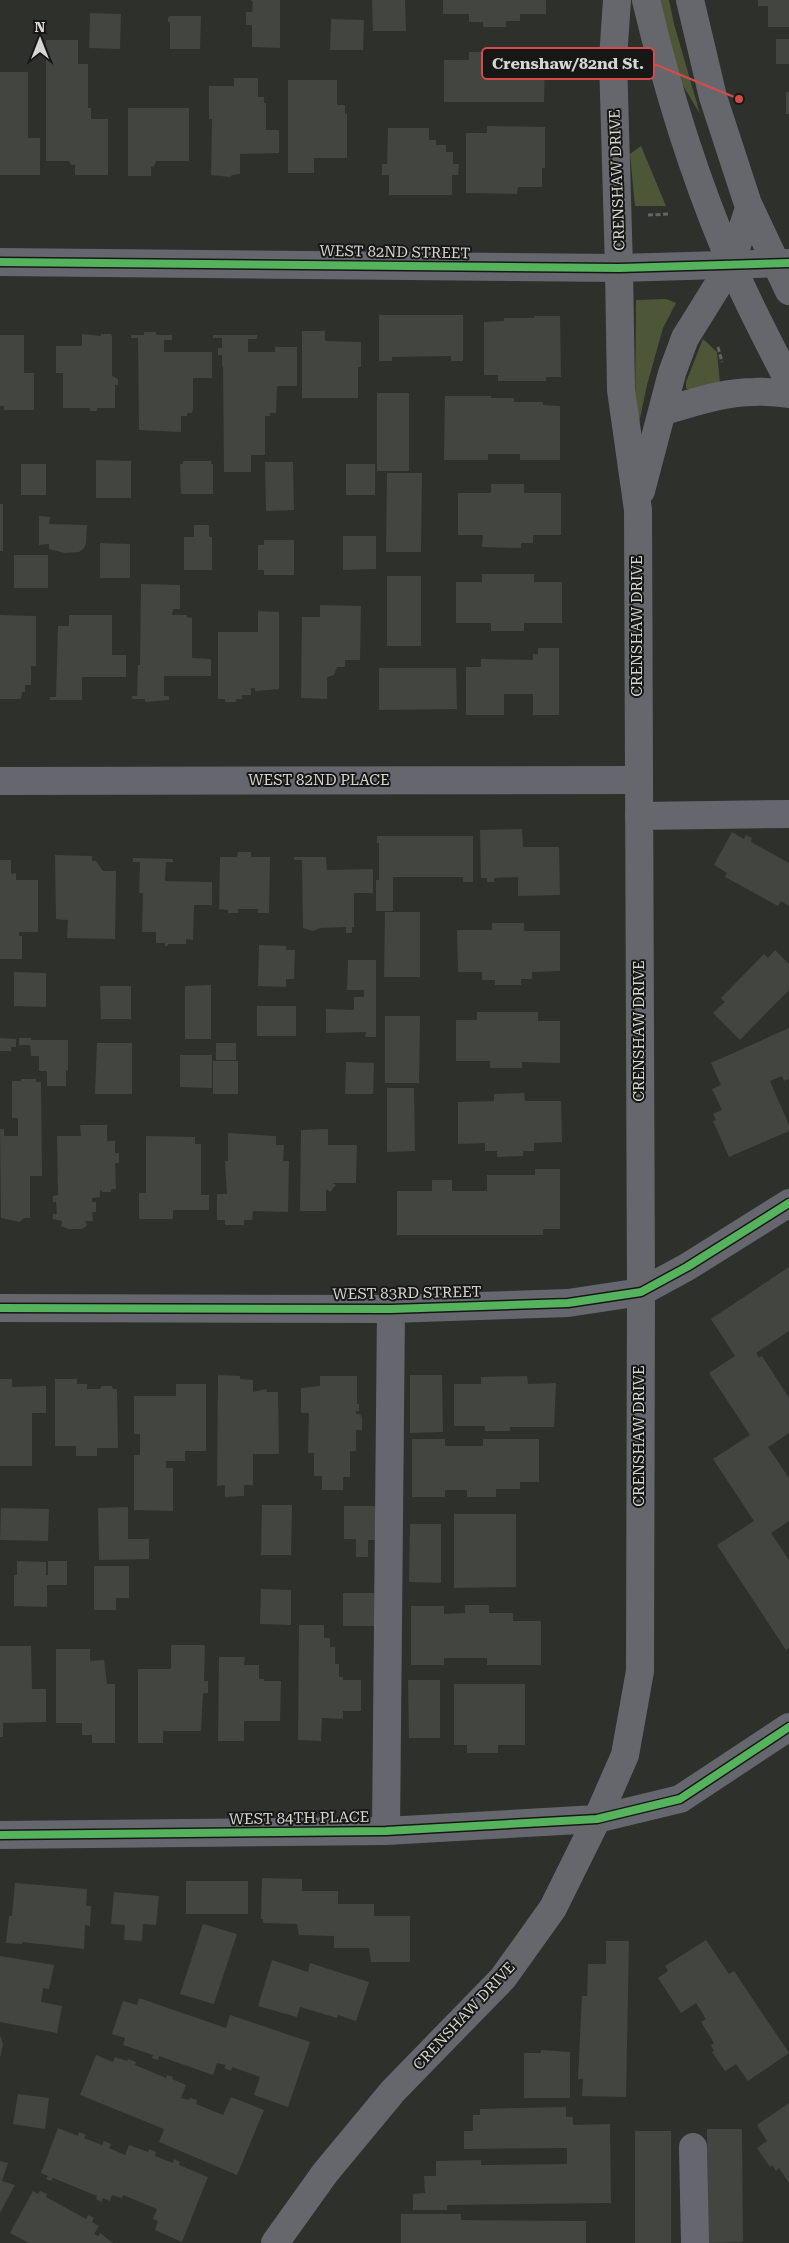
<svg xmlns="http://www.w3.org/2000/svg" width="789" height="2243" font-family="'Roboto Serif',serif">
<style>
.green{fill:#4d5737}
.building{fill:#434541}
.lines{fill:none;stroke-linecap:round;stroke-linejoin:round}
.path{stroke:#636467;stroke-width:3;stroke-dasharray:5 2.5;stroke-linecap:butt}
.minor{stroke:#66676e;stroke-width:28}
.major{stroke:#66676d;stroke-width:28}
.cycleway-casing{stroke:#171816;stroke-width:11}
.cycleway{stroke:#56b35d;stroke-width:8}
.labels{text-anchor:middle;stroke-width:4;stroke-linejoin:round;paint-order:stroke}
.street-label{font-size:15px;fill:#d6d7d3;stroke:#171816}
.leader{fill:none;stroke:#d64b4a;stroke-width:2}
.callout-dot{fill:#d64b4a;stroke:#171816;stroke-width:2}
.callout{fill:#171816;stroke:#d64b4a;stroke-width:2}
.callout-label{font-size:16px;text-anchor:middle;font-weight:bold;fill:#d6d7d3}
</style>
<rect width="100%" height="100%" fill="#2e302c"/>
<path class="green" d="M657 0H669L674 24 700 114 672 67Z
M641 146 666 206H635L630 154Z
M666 299 676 303 663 328 647 385 638 428 635 425 636 300Z
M703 339 717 352 720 384 696 389H686V382Z"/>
<path class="building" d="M250 0H280V48L252 47V25H246V12H252L253 2Z
M372 0H405L406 31H373Z
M443 0H546V14H520V21H506V27H483V22H469V14H443Z
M758 0H789V27H768V6H758Z
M90 13 121 14 120 49 89 48Z
M170 16H201L200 49H170V22H168V18Z
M331 19 364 20 363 50H330Z
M776 39H789V64H776Z
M46 40H78V64H88V108H91V119H108V175H75V165H71L69 161H46Z
M469 52H521V60H545L544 102H444V60H469Z
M0 72H28V138H40V175H0Z
M234 78H258V97H264V103H266V130H279V153L240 154V174L232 175 230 177 211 175 212 119H209V86H234Z
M288 80H337V105H345V114H347V158H314V173H288Z
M786 92H789V114H786Z
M128 108H189V161H156L154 166 151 167V176H128Z
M487 126 545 127V168H542V187H518L517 194 466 193V133H487Z
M388 128H429V140H436V145H446V152H453V164H459L458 175H452V195H389V175H382V164H387Z
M379 315H463V361H451V356L392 357V361H379Z
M534 316H560L561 377H546V381H498V375H484V322L504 321V318H534Z
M302 331H325V341L361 342V367H358V398H302Z
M144 332H156V335H172V340H164V352H212V378H193V409L192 413H187V416H181V432L139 430 138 338H131V335H144Z
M82 334 101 336V334H111L112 336V376L118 379V385H115V408H97V411H90V408H63V373H56V346H82Z
M0 335H24V373H34V410H4V406H0Z
M213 335H257V339H248V352H275V347H297V386H277L276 413H270V416H265V455H251V472H224L223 366H222V355H218V348H222V338H213Z
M377 393H409V471H377Z
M445 396H491V398H514V402H543V405L560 406V460H520V454H488V460H444Z
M96 460 131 461V498H96Z
M183 461H211V464H213V494H181L180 464H183Z
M265 462H293L294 510 266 511Z
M21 464H46V495H21Z
M346 464H375V495H346Z
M387 473H422L421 552H386Z
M491 484H524V493H561V535H533V543H521V548L482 547 483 535H458V493H491Z
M0 504H3V551H0Z
M39 516 50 517 49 524 87 525 86 543 84 548 79 552 65 553 49 549V544L39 545Z
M194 525H209V537H212V570H184V537H194Z
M343 536H376V569L343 570Z
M264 540H294V575H264V570H258V545H264Z
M100 543 130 544V578H100Z
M14 555H48V588H14Z
M482 574H534V582H562V623H524V631H491V623H456V582H482Z
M387 576H421V646H387Z
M141 584 180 585V609H173L172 615H187V617L192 618V658L211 659V676H164V696H169V700L145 702V699H132V696H137L138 665H140Z
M320 605 361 606 360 660H345V667H337L334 675 327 677V699L301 698 302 617H320Z
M258 611 279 612V689L255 691V688H251V695H242V699H236V702H225V699H218V632H258Z
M0 615 36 616V666H31V685H25V692H22L21 699H0Z
M69 615H112V655H126V677H82V700H50V697H56L58 626H69Z
M538 648H559V715H533V694H504V715H466V667H481V659L533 660V654H538Z
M379 668H456L457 709 379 710Z
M522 829 523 847H559L560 895 518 896V877L494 878V882H487V878H481L480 830Z
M732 832 744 839 746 835 752 838 751 842 789 863V906L781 901 778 906 725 877 727 873 714 865Z
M377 836H473V882H463V877H393V911H376V880H379V843H377Z
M238 852H251V857H270L269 913H258V909H238V913H228V910L219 909 220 857H237Z
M55 855 92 856V861H96L103 871H116L115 939 67 938 68 920 56 919Z
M294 857H326L327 870 373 869V893H354V927H352V933H346V927L320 928 313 931 303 928 302 860H294Z
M133 858 173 859V862H166L165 881 212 882V905H194L193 940 186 939V944H168V946H165V943H156V932H142L143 893H139L140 862H133Z
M0 860H11V874L16 873V880H38V932H19V936H22V959H0Z
M385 912H420V977H384Z
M492 923H524V931H560V971L532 972V979H521V985H495V980H482V972H458L457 930H492Z
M259 945 286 946V950H295L294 979H286V987L258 986Z
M775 950 789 964V990L740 1040 713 1013 725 1002 721 998 764 954 768 958Z
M348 960H376V1037H365L366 1032 326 1033V1009L354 1010V997H364V990H347Z
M14 972 46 973V1007L14 1006Z
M211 985V1039H185V986Z
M100 986H131V1019H101Z
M257 1006H296V1036H257Z
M477 1012H538V1021H560V1063L522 1062V1068H490V1061H456V1020H477Z
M385 1016H420L419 1083H385Z
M789 1028V1079L784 1081 782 1076 770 1081 789 1125V1131L729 1157 713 1121 716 1120 713 1114 722 1110 712 1089 721 1085 711 1063Z
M0 1038 16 1039V1047H11V1051H0Z
M19 1038H31V1040H68V1070H66V1086H47V1071H39V1056H31L30 1045H19Z
M97 1043H132V1094H95Z
M216 1043H236V1060H216Z
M180 1055H212V1088L180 1087Z
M213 1061H238V1094H213Z
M346 1062 374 1063 373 1094H345Z
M21 1079H36V1082H41L42 1176H30V1218H24L20 1222 1 1218 0 1129H4V1136H18V1118H12V1081H21Z
M387 1088H414L415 1151 387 1152Z
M524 1093 525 1101H561L562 1142 534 1143V1151H523V1156L497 1157V1151H485V1143L458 1144V1102L494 1101V1094Z
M80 1125H107V1141H115V1153H119V1163H115L116 1189H111V1192H102V1190H100V1197L92 1198V1202H96V1212H92L93 1221H85L87 1226 81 1229H68L61 1226 62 1221 53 1219V1214H57L56 1202H53V1196L58 1195 57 1136H81Z
M324 1129H328V1145H357L356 1183H332L336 1185 330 1192 326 1189V1211H300L301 1130Z
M228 1133 276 1136V1145H284L283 1161H289L288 1212 253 1211 252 1220H244V1225H225V1220H217V1194H227L225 1161H228Z
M146 1136 195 1137V1144H201V1195H209V1210H173V1219H139V1193H146Z
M535 1169H560V1229H543V1235H397V1191H432V1180H452V1191H487V1175H535Z
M789 1267V1331L756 1353 759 1358 762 1356 789 1398V1433L768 1447 789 1478V1521L771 1533 789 1560V1648L786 1650 717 1545 754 1521 713 1459 750 1435 709 1373 735 1356 711 1319Z
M218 1375 240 1376V1379L253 1380V1392L266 1389 267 1392H278L279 1454H253V1485H244V1496L225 1497V1485L217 1486Z
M410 1375H442L443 1432 410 1433Z
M320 1376H357V1404H359V1411H356V1414H360L362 1418V1430H356V1451H350V1477H343V1490H322V1476H314V1453H308L309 1413H301V1388L320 1386Z
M527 1376 528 1384 556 1383 554 1427H510V1431H485V1426H454V1384H481V1377Z
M0 1379H12V1387L46 1386V1413H32V1466H0Z
M55 1379H77V1384H87V1389H100L102 1386H112L113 1389H117L118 1448H97V1456H76V1446H55Z
M176 1384H206V1451H185V1461H166V1468H173V1511L134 1510V1455H140V1434H134V1396H176Z
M412 1439H445V1446H483V1439H539V1482H520V1489H496V1497H467V1490H445V1497H412Z
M262 1505H292L291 1555H261Z
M344 1506H375V1540H368V1557H356V1539H344Z
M128 1507V1539H149V1559L99 1560 98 1508Z
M1 1508 49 1509 48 1541 0 1540Z
M454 1514H516V1587L454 1588Z
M410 1524H441V1583L409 1582Z
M17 1561 46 1562V1575H48V1561H67V1585H47V1607L14 1606V1575H17Z
M94 1566H129V1598H116V1610H94Z
M261 1589 291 1590V1625L260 1624Z
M343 1593H374V1626H343Z
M465 1605H489V1613H513V1621H541V1665H487V1658H444V1665H411V1606H444V1614L465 1613Z
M299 1625H324V1638H330V1647H335V1664H339V1677H343V1680H361V1711H343V1719L322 1718 321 1741 298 1740Z
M171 1645H203L205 1646 204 1681H208V1693H203L201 1731H163V1743H138V1669H171Z
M0 1646H31L32 1689H46V1722L3 1723V1737H0Z
M56 1649H90V1661L104 1660 107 1684H115V1743H92V1735H82V1723H56Z
M219 1657H245L244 1665H259V1679H264V1681H281L280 1721H244V1741H218Z
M408 1680H440V1738H409Z
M454 1684H525V1745H498V1753H467V1745H454Z
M262 1878 302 1879V1891H338V1904H374V1916H410V1962H371L369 1948H334V1936L299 1935 297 1924 263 1923V1919H261Z
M186 1881H248V1914H186Z
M15 1883 87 1889 86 1906H91L90 1926 85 1925 84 1949 22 1942V1944L6 1943 9 1916H12Z
M114 1892 159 1896 156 1925 143 1924 142 1941 124 1940 125 1925 111 1924Z
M203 1924 237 1934 214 2004 180 1994Z
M706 1940 729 1974 734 1971 789 2053 748 2081 736 2064 725 2071 712 2052 714 2051 711 2045 714 2043 701 2022 706 2019 696 2003 681 2013 658 1978 668 1971 665 1966Z
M606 1941H629L626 2097 582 2096 583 2079H578L582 1996H587L588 1964H606Z
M0 1956 54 1965 49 1989 43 1988 41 2002 62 2006 57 2033 0 2022Z
M272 1960 308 1972 310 1963 369 1982 356 2021 338 2015 337 2018 300 2007 297 2017 258 2006Z
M139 1998 226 2028 230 2015 310 2042 288 2107 254 2095 260 2077 232 2067 231 2071 224 2068 226 2065 217 2063 213 2075 159 2056 158 2060 152 2058 153 2055 123 2045 125 2038 112 2034 123 2001 137 2005Z
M0 2035 3 2044 0 2058Z
M541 2050 570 2052V2098H524V2053H541Z
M96 2055 113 2062 115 2057 127 2061 128 2059 136 2062 135 2065 166 2078 167 2075 173 2077 172 2079 186 2085 181 2098 189 2100 190 2098 197 2100 196 2104 223 2115 231 2097 264 2110 237 2175 159 2142 164 2129 80 2095Z
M18 2094 49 2098 45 2129 13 2124Z
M789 2103V2183L779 2168 776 2171 772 2165 770 2167 757 2148 767 2141 757 2125Z
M566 2107V2117H573V2125L610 2124 611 2203 447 2205V2210H413V2194L425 2193 424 2176H436V2161L481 2160V2165L567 2164V2148L464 2149V2131H473V2115H480V2109Z
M58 2128 78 2136 79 2132 86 2135 84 2138 102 2145 104 2141 111 2144 109 2148 125 2155 129 2145 148 2152 149 2149 156 2152 155 2156 173 2163 174 2159 180 2162 179 2165 208 2177 182 2242 155 2230 158 2221 153 2219 157 2209 123 2195 122 2198 112 2195 110 2201 103 2198 101 2202 96 2199 97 2196 53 2178 51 2181 46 2179 48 2176 41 2173Z
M707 2129H742L743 2242 708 2243Z
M635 2131H671V2243H635Z
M0 2161 8 2163 2 2181 15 2185 0 2213Z
M33 2191 38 2194 40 2191 47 2194 46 2197 86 2219 88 2215 94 2218 92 2222 99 2226 94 2234 98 2236 100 2233 113 2243H29L10 2233Z
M401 2214H461V2220L586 2221V2243H401Z"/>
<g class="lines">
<path class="path" d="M648 215 670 214
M718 347 722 362"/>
<path class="minor" d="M0 262 619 268 789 263
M0 781 637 780
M639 816 789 814
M0 1308 391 1309 568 1303 641 1292 687 1267 789 1203
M386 1831 391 1309
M0 1835 386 1831 597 1819 680 1799 789 1727
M693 2147 695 2243"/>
<path class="major" d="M646 0C667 89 695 179 731 263 748 304 769 343 789 382
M690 0 713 97 748 204 789 291
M663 411C693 403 723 392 754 392 766 391 778 393 789 394
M641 491 672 373 685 338 731 264 749 208
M275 2243 325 2173 393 2091 503 1978 553 1908 597 1819 625 1755 640 1671 641 1292 638 510 621 390 619 268 613 59 617 0"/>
<defs>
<path id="cycleway" d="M0 262 619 268 789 263
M0 1308 391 1309 568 1303 641 1292 687 1267 789 1203
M0 1835 386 1831 597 1819 680 1799 789 1727"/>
</defs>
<use href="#cycleway" class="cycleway-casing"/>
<use href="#cycleway" class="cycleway"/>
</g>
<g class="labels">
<g class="street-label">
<text transform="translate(617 180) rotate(-92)" y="5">CRENSHAW DRIVE</text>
<text transform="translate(395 252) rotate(1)" y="5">WEST 82ND STREET</text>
<text transform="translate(637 626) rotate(-90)" y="5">CRENSHAW DRIVE</text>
<text x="319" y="785">WEST 82ND PLACE</text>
<text transform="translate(639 1031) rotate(-90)" y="5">CRENSHAW DRIVE</text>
<text transform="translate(407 1293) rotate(-1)" y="5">WEST 83RD STREET</text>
<text transform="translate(639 1436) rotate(-90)" y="5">CRENSHAW DRIVE</text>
<text transform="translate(299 1818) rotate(-1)" y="5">WEST 84TH PLACE</text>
<text transform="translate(464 2016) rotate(-47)" y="5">CRENSHAW DRIVE</text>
</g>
</g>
<path class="leader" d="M739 99L654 64"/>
<circle class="callout-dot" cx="739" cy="99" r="5"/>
<rect class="callout" x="482" y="48" width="172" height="31" rx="5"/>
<g class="callout-label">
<text x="568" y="69">Crenshaw/82nd St.</text>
</g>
<g transform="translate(40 40)" stroke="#171816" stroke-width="4" paint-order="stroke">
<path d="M0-4L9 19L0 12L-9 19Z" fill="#d6d7d3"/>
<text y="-8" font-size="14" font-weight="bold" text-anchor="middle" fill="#d6d7d3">N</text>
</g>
</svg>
